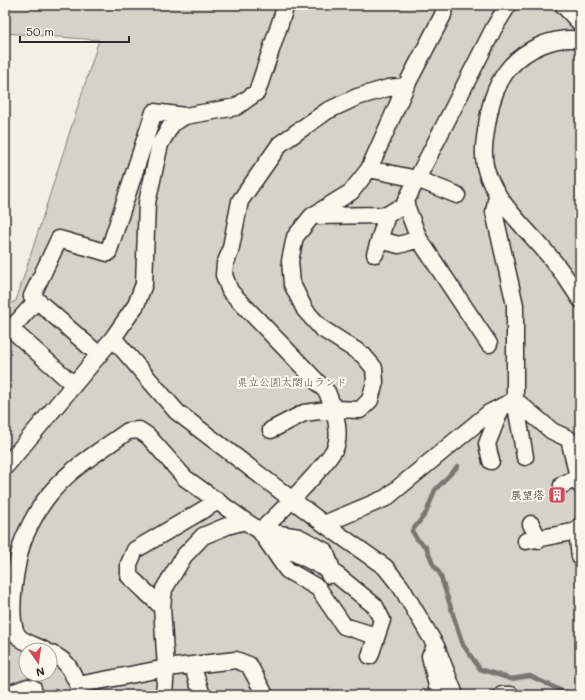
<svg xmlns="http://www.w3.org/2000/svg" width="585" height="700" font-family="Mali,'Klee One',sans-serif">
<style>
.green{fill:#d5d2c9;stroke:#807e7a;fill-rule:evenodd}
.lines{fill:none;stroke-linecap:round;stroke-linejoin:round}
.stream{stroke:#787772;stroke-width:4.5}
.minor-casing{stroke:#2b2b2b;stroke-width:19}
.minor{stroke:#fbf7ec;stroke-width:16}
.labels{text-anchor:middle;stroke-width:4;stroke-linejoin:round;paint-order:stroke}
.park-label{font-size:11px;fill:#565552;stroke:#fbf7ec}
.poi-label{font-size:11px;fill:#2b2b2b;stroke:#fbf7ec;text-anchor:end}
</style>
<rect width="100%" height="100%" fill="#f3efe4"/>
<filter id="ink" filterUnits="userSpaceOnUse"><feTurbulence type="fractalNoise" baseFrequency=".025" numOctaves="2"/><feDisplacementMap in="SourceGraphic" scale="8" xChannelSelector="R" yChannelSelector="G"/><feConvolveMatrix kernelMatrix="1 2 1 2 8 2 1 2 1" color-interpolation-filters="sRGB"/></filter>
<g filter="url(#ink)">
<path class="green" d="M5 5H580V695H5V305L16 301 99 40 5 33ZM26 650H50V674H26Z"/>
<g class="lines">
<path class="stream" d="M458 466 435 490 426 513 412 531 417 539 426 547 433 564 440 574 463 645 480 669 511 679 530 676 571 695"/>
<defs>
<path id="minor" d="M563 5 580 23
M580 40C555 35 526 49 510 67 497 82 491 100 488 119 485 136 481 156 487 173 499 208 536 237 558 267 566 277 573 288 580 299
M369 169 417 179 405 203 419 239 489 344
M457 195 417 179 494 28 508 5
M312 216 387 215
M380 240 399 245 419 239
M375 254 387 215 395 210
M37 300 11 329 74 385
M113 338 177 412 324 524 385 567 401 587 436 646 455 695
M99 355 32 296 59 239 108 253 154 112 185 116
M271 430 304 413 335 409 360 410 370 400 375 382 374 368 363 355 321 328 305 310 292 284 290 261 295 237 312 216 351 192 369 169 406 86 443 15 444 5
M525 457 515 400 552 431 569 439 580 485
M491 461 487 444 502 406
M5 467 113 338 136 305 144 284 147 203 160 144 172 124 185 116 236 107 257 92 286 5
M562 485 578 477
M324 524 386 498 489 413 515 400V305L494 212 497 195
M531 524 539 540
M580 526 577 531 580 557
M266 535 289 550 333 572 329 575
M526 541 577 531
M162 607 129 576V564L135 550 218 501
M434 649 430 656 439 695
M44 650C37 646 26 643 20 638 4 625 17 556 24 538 31 522 42 502 54 489 74 466 103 449 128 431L139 430 148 436 185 478 245 521
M50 653C68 661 70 668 78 685L166 668 236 660 249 665 265 695
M370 656 382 620 375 606 333 572 325 551 299 537 260 531 287 570 318 588 344 626 376 636
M192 665 202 695
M6 695 28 687 33 688 29 695
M164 695 166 668 162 607 164 589 184 556 203 536 227 526 245 521 260 531C275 518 330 462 336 446 341 429 334 408 327 392L230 291 224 275 225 264 230 252 240 201 280 144 327 111 357 97 388 88 406 86
M502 695H511"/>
</defs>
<use href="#minor" class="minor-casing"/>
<use href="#minor" class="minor"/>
</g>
</g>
<defs>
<symbol id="building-square" viewBox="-11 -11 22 22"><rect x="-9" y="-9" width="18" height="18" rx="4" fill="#d1495b" stroke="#fbf7ec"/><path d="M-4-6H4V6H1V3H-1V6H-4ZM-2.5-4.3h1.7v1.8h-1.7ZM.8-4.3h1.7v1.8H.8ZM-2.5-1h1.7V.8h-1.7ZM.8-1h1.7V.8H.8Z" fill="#fff"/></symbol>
</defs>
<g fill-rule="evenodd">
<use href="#building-square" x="547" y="485" width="20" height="20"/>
</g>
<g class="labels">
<g class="park-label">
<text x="292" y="386">県立公園太閤山ランド</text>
</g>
<g class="poi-label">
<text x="544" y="499">展望塔</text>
</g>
</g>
<rect width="585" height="700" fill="none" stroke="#fbf7ec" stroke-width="20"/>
<rect x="10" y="10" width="565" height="680" fill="none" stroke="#2b2b2b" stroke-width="1.5" filter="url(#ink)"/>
<g transform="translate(38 662) rotate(167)"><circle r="19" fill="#fbf7ec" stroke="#a8a59f"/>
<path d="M0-3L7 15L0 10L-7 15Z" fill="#d1495b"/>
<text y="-6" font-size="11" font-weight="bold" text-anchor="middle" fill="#2b2b2b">N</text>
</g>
<path d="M20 36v6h109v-6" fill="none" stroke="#2b2b2b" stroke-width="2"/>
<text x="26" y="36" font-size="12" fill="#2b2b2b" stroke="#fbf7ec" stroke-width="3" paint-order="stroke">50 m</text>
</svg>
